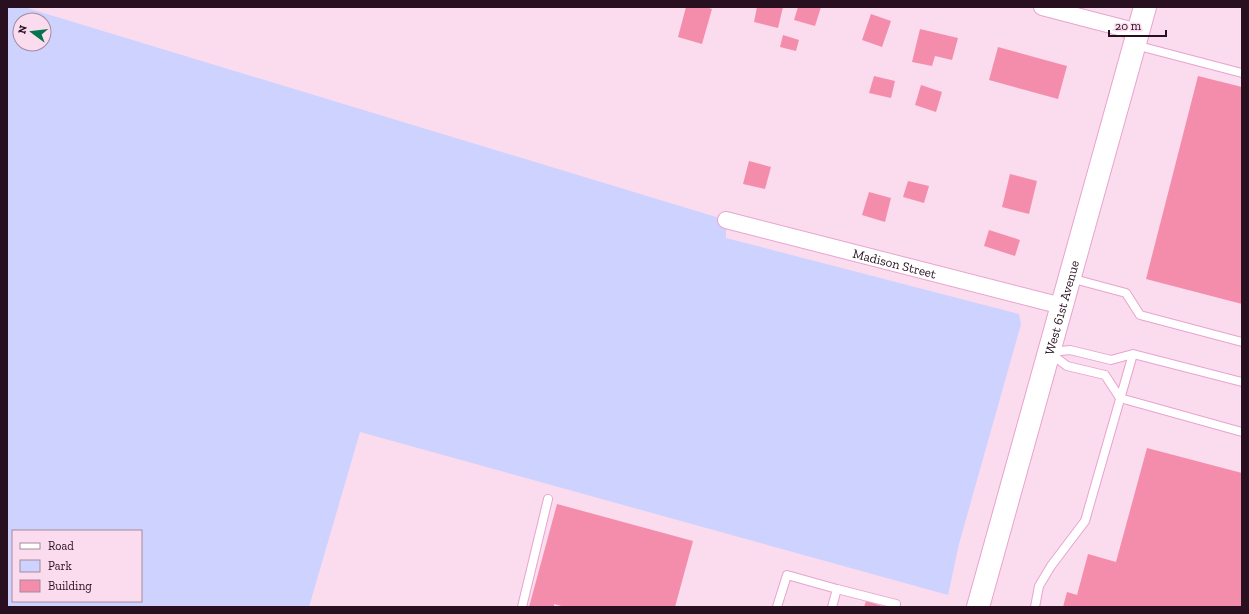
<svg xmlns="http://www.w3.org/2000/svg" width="1249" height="614" font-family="'Zilla Slab',serif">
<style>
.green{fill:#ced2fe;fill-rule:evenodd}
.building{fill:#f48dac}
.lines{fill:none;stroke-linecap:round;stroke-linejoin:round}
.lane-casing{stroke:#e9a3cf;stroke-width:10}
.street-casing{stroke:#e9a3cf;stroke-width:18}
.secondary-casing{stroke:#e9a3cf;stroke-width:24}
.lane{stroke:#fff;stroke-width:8}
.street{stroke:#fff;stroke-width:16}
.secondary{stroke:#fff;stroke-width:22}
.labels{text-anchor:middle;stroke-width:3;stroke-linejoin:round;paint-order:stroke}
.street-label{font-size:13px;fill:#291021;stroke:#fadcee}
</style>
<rect width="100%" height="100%" fill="#fadcee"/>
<path class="green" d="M7 7H24L726 220V238L1019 314 1021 324 959 544 948 595 360 432 309 607H7ZM20 20H44V44H20ZM13 531H141V601H13Z"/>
<path class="building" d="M686 7H706L712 9 702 44 678 37Z
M757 7H783L778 28 754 22Z
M798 7H821L815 26 794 20Z
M871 14 891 21 882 47 862 40Z
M920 29 958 38 952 60 935 56 932 66 912 62Z
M783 35 799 40 796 51 780 47Z
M998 47 1067 66 1058 99 989 80Z
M874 76 895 81 891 98 869 93Z
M1198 76 1242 87V304L1146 279Z
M921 85 942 92 936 112 915 105Z
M749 161 771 167 765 189 743 184Z
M1010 174 1037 181 1029 214 1002 207Z
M908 181 929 186 924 203 903 197Z
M869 192 891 198 885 222 862 215Z
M989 230 1020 240 1015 256 984 246Z
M1147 448 1242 473V607H1063L1067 592 1077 595 1088 554 1116 562Z
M557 504 693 541 675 607H565L554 604V607H529Z
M866 601 885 607H864Z"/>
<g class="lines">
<defs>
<path id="lane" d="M1135 45 1242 73
M1070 278 1126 293 1140 315 1242 342
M1051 352 1070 350 1111 360 1133 354 1242 382
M1050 353 1067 366 1105 375 1120 398 1242 432
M837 589 896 604
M522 607 548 499
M777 607 787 575 837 589 832 607
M1035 607 1039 586 1051 566 1085 521 1133 354"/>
<g id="street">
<path d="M1042 7 1138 32"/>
<path id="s1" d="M726 220 1062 306"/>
</g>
<g id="secondary">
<path id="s2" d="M978 607 1145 7"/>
</g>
</defs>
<use href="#lane" class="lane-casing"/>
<use href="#street" class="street-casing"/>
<use href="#secondary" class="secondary-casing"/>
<use href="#lane" class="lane"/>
<use href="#street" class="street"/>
<use href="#secondary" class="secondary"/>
</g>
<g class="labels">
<g class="street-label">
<text dy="5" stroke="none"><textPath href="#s1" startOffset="174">Madison Street</textPath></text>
<text dy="5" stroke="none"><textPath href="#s2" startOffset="311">West 61st Avenue</textPath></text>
</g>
</g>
<rect width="1249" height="614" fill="none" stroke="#291021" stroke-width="16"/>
<rect x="12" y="530" width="130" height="72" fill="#fadcee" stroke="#a68a9c"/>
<rect x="20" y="543" width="20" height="6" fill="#ffffff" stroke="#a68a9c"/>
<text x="48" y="550" font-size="12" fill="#291021">Road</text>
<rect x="20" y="560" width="20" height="12" fill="#ced2fe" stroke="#a68a9c"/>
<text x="48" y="570" font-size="12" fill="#291021">Park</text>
<rect x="20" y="580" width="20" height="12" fill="#f48dac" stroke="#a68a9c"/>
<text x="48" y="590" font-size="12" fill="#291021">Building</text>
<g transform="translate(32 32) rotate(285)"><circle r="19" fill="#fadcee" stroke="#a68a9c"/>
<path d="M0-3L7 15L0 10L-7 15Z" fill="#05744e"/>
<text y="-6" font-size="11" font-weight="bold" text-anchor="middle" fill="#291021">N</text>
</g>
<path d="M1109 30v6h57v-6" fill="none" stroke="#291021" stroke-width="2"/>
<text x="1115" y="30" font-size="12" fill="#291021" stroke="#fadcee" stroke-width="3" paint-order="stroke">20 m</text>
</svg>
